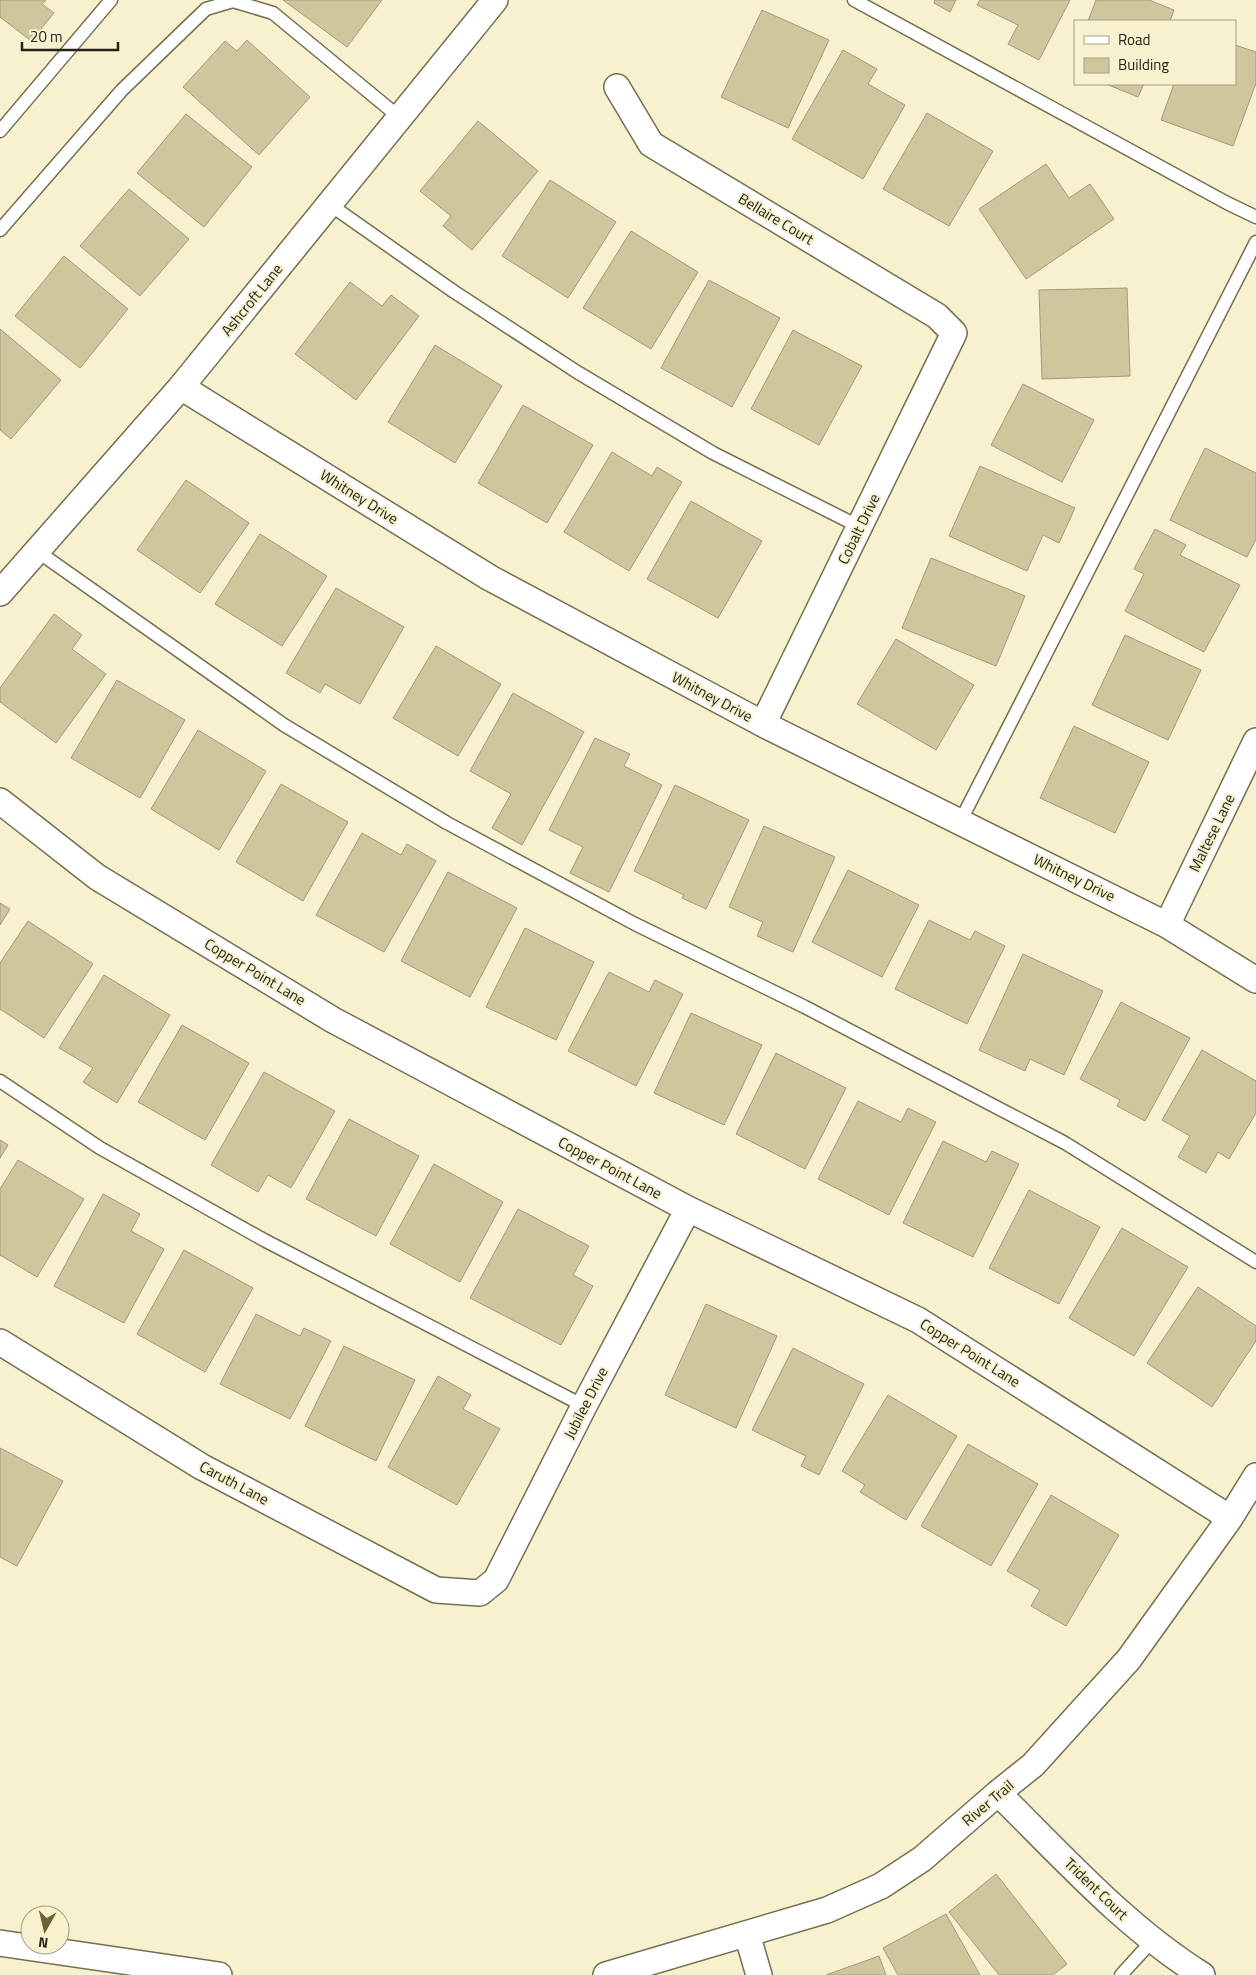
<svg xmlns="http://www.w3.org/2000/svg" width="1256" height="1975" font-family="'Titillium Web',sans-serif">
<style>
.building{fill:#cec79e;stroke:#a09a7b}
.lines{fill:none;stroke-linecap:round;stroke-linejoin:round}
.service-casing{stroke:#746f51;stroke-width:15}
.minor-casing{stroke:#746f51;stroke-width:28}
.service{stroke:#fff;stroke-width:12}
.minor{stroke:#fff;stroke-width:25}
.labels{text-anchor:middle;stroke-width:4;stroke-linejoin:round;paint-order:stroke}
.street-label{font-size:15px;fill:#262418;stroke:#f7f1cf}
</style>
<rect width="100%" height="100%" fill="#f7f1cf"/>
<path class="building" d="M0 0H46L42 4 54 13 31 41 0 17Z
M283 0H382L347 47Z
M935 0H956L950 12 934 3Z
M980 0H1070L1039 60 1008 44 1018 25 977 5Z
M1096 0H1149L1174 10 1170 21H1088Z
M762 10 829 40 788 128 721 97Z
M247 40 310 97 259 155 183 87 225 41 237 51Z
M1235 45 1256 52V83L1233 146 1161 120 1174 84H1235Z
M843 50 877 69 868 84 905 105 863 179 792 139Z
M1106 84H1144L1138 97Z
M927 113 993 151 949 226 883 189Z
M186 114 252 167 204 227 137 173Z
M478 121 538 171 472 250 443 226 451 216 420 191Z
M1046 164 1069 198 1090 184 1114 219 1026 279 979 209Z
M550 180 616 222 568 298 502 256Z
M129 189 189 239 140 296 80 246Z
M631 231 698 272 651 349 583 308Z
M64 256 128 309 80 368 15 316Z
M709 280 780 318 732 407 661 368Z
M350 282 382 306 391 295 419 316 356 400 295 354Z
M1127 288 1130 376 1042 379 1039 290Z
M0 329 61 380 11 439 0 430Z
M793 330 862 366 819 445 751 409Z
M435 345 502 386 455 463 388 422Z
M1023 384 1094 420 1062 482 991 445Z
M523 405 593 445 547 523 478 483Z
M1205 448 1256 473V539L1247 557 1170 520Z
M612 452 652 476 657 467 682 482 629 571 564 532Z
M980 466 1075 508 1059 543 1043 535 1027 571 949 536Z
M186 480 249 523 200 593 137 550Z
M691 501 762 541 718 618 647 579Z
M1155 529 1186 545 1180 555 1240 585 1204 652 1125 611 1144 574 1134 569Z
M260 534 327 576 282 646 215 604Z
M931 558 1025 596 996 666 902 628Z
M336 588 404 627 360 704 325 684 320 693 286 673Z
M54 614 82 635 72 649 106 674 56 743 0 702V688Z
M1125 635 1201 670 1168 740 1092 705Z
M896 639 974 685 936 750 857 704Z
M436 646 501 684 458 756 393 718Z
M117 680 185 720 140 798 71 758Z
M513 693 584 732 522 845 492 828 511 794 470 771Z
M1074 726 1149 762 1115 833 1040 798Z
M198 730 266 771 219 850 151 809Z
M595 738 630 754 624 766 662 785 609 892 570 873 583 847 549 830Z
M281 784 348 822 303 901 236 862Z
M675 785 749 820 706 909 682 898 684 895 634 871Z
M764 826 835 857 793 952 757 936 763 922 729 907Z
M362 833 401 855 407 844 436 861 384 952 316 915Z
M848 870 919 905 882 977 812 942Z
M448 872 517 908 470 997 401 961Z
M0 903 10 909 0 925Z
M929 920 970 940 975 931 1005 946 967 1024 895 989Z
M28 921 93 964 44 1038 0 1009V963Z
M525 928 594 962 556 1040 486 1007Z
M1023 954 1103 991 1064 1075 1030 1059 1025 1071 979 1050Z
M609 972 649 992 655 980 683 994 636 1086 568 1051Z
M104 975 170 1015 117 1103 83 1082 93 1068 59 1048Z
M1121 1002 1190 1038 1145 1121 1117 1106 1120 1100 1080 1079Z
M691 1013 762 1045 724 1125 654 1093Z
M182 1025 249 1063 205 1140 138 1102Z
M1202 1050 1256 1081V1113L1229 1159 1218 1152 1206 1173 1178 1157 1190 1136 1162 1120Z
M776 1053 846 1088 805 1169 736 1134Z
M264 1072 335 1111 291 1188 268 1175 258 1192 211 1165Z
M858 1101 901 1122 908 1108 936 1122 889 1215 818 1179Z
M349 1119 419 1156 376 1236 306 1199Z
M0 1140 8 1145 0 1158Z
M943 1141 986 1162 992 1151 1019 1164 973 1257 903 1223Z
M18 1160 84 1199 37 1277 0 1255V1189Z
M434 1164 503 1202 460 1282 390 1244Z
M1029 1190 1100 1227 1059 1304 989 1268Z
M103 1194 140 1214 131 1231 164 1249 124 1323 54 1286Z
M518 1209 589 1246 573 1275 593 1286 561 1345 470 1298Z
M1122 1228 1188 1267 1134 1356 1069 1318Z
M184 1250 253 1288 205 1372 137 1334Z
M1198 1287 1256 1326V1341L1212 1407 1147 1363Z
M706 1304 777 1336 736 1428 665 1395Z
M256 1314 300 1336 304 1328 331 1341 290 1419 220 1384Z
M344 1346 415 1380 376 1461 305 1426Z
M793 1348 864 1384 819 1475 801 1466 806 1456 752 1430Z
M438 1376 471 1395 463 1409 500 1429 457 1505 388 1467Z
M888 1395 957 1436 906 1520 860 1492 865 1485 842 1471Z
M968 1444 1038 1484 991 1566 921 1526Z
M0 1448 63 1481 17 1566 0 1557Z
M1051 1495 1119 1535 1066 1626 1031 1606 1040 1590 1007 1571Z
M996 1874 1067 1964 1053 1975H999L949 1912Z
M946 1914 980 1975H898L883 1948Z
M879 1956 886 1975H826Z"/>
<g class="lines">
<defs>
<path id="service" d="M854 0 1227 203 1256 217
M0 131 111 0
M329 204 453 291 577 372 713 453 860 527
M0 230 122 90 206 9 233 1 273 13 399 117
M37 551 284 725 447 823 635 924 805 1007 1065 1143 1256 1262
M960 822 1256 242
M0 1081 100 1148 264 1240 584 1406
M1121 1975 1152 1941"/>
<path id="minor" d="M617 87 651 144 937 316 954 333 763 724
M181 387 490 578 763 724 1167 925 1256 980
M0 593 181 387 495 0
M0 801 97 877 333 1020 688 1209 918 1320 1230 1518
M1167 925 1256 741
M0 1342 202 1467 436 1590 480 1593 496 1580 584 1406 688 1209
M998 1793C1062 1856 1125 1927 1202 1975
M747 1934 759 1975
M0 1943 219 1975
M606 1975 827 1910 881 1886 922 1859 998 1793 1033 1765 1129 1659 1230 1518 1256 1476"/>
</defs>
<use href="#service" class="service-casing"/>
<use href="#minor" class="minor-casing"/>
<use href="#service" class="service"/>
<use href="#minor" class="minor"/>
</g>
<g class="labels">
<g class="street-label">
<text transform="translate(776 219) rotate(31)" y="5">Bellaire Court</text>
<text transform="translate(252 300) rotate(-51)" y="5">Ashcroft Lane</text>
<text transform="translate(359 497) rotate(32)" y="5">Whitney Drive</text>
<text transform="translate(859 529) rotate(-64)" y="5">Cobalt Drive</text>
<text transform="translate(712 697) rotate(28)" y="5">Whitney Drive</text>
<text transform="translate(1212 833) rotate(-64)" y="5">Maltese Lane</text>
<text transform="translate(1074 878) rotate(26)" y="5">Whitney Drive</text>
<text transform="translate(255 972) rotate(31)" y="5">Copper Point Lane</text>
<text transform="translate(610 1168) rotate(28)" y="5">Copper Point Lane</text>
<text transform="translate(970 1353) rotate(32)" y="5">Copper Point Lane</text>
<text transform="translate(586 1403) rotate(-63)" y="5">Jubilee Drive</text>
<text transform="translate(234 1483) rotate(28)" y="5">Caruth Lane</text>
<text transform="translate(988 1803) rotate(-40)" y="5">River Trail</text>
<text transform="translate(1096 1889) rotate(44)" y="5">Trident Court</text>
</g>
</g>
<rect x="1074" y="20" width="162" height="65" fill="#f7f1cf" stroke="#a39f86"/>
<rect x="1084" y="36" width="25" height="8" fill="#ffffff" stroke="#a39f86"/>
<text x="1118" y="45" font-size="15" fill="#262418">Road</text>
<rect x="1084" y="58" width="25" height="15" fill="#cec79e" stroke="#a39f86"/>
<text x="1118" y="70" font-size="15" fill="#262418">Building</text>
<g transform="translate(45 1930) rotate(188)"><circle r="24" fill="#f7f1cf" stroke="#a39f86"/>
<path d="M0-4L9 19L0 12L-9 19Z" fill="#6d6330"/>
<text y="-8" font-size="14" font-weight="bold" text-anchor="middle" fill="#262418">N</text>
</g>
<path d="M22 42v8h96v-8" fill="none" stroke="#262418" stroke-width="2.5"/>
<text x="30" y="42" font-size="15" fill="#262418" stroke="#f7f1cf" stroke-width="4" paint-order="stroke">20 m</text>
</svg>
